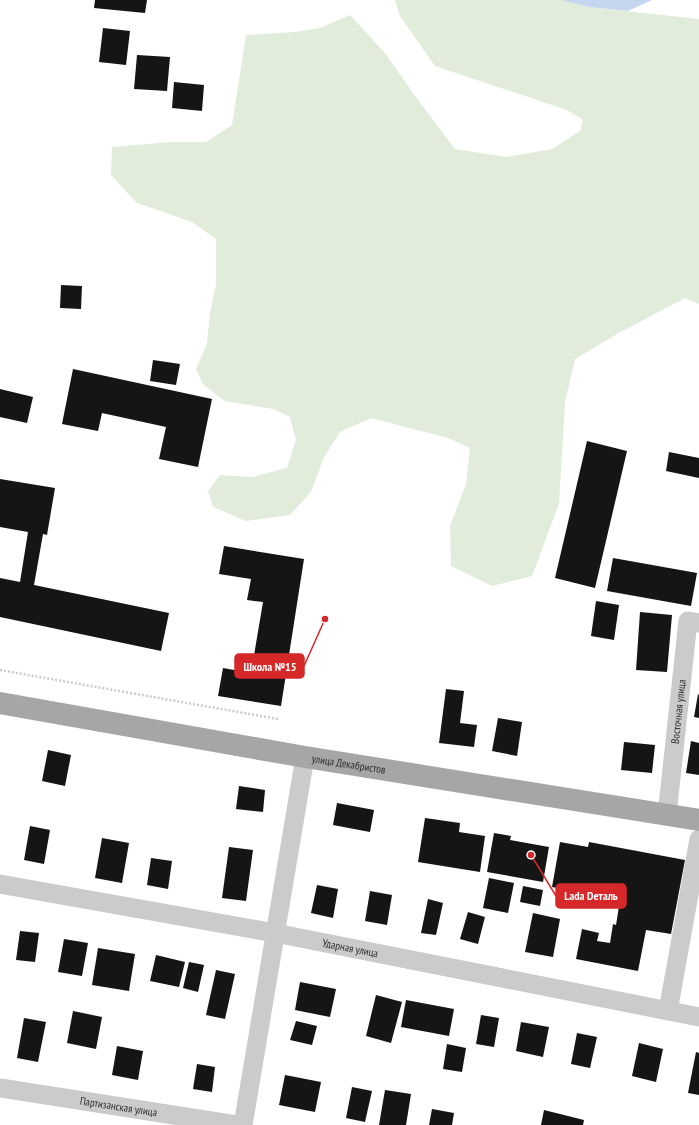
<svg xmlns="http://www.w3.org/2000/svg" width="699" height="1125" font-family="'PT Sans Narrow',sans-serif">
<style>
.green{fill:#e1edda}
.water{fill:#c4d7ef}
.building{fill:#151515}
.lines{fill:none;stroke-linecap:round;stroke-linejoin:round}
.path{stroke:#cbcbcb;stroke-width:2.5;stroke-dasharray:2 2;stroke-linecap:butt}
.minor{stroke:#cbcbcb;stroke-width:19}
.primary{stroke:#a6a6a6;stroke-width:22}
.labels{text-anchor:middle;stroke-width:4;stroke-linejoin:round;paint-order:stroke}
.street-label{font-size:11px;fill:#2e2e2e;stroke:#fff}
.leader{fill:none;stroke:#d62828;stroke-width:1.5}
.callout-dot{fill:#d62828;stroke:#fff;stroke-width:1.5}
.callout{fill:#d62828;stroke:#d62828;stroke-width:1.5}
.callout-label{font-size:12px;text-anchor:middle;font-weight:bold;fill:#fff}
</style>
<rect width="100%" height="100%" fill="#fff"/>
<path class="green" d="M395 0H563L589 7 699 19V304L685 298 617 334 575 359 565 403 559 504 532 576 492 586 451 566 450 526 466 484 470 448 448 438 371 418 340 432 324 457 311 492 290 515 246 521 213 507 208 491 220 475 252 477 287 468 296 440 290 417 273 409 224 401 203 384 196 369 207 344 210 312 216 285V239L192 222 137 203 111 175 112 147 171 142H206L232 125 246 35 295 32 320 28 350 15 385 53 418 100 455 149 506 157 552 149 580 131 583 120 567 110 435 66 400 16Z"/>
<path class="water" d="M561 0H652L628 11 589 7Z"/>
<path class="building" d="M95 0H147L145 13 94 8Z
M103 28 130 31 126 65 99 62Z
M137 55 170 57 167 91 134 89Z
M174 82 204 85 202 111 172 108Z
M61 285 82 286 81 309 60 308Z
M153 360 180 364 176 385 150 381Z
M73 369 212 399 198 467 159 459 166 427 102 413 98 431 62 424Z
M0 389 33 397 27 423 0 417Z
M587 441 627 451 595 588 555 578Z
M669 452 699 458V478L666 471Z
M0 479 55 488 47 535 43 534 34 585 169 613 161 651 0 617V578L20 582 28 532 0 527Z
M224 546 304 559 281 706 218 696 223 668 251 673 263 602 247 600 251 579 219 574Z
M613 558 697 573 691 606 607 591Z
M596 601 619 605 614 640 591 636Z
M640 612 672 615 667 672 636 670Z
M446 689 464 691 460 723 477 725 474 747 439 743Z
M698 694 699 695V718L694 717Z
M498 718 522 722 517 756 492 751Z
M691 741 699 743V775L686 773Z
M624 742 655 745 652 773 621 770Z
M48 750 71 755 65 786 42 781Z
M239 786 265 790 263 812 236 809Z
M337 803 374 810 370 832 333 825Z
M425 818 460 823 459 832 485 836 480 872 418 862Z
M30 826 50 830 44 864 24 860Z
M494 833 511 836 510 840 549 847 543 882 487 872Z
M102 838 129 843 122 883 95 878Z
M560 842 588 847 589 842 685 860 671 934 646 930 638 971 576 959 582 929 599 933 597 941 610 943 613 924 616 925 620 900 552 887Z
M229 847 253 850 246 901 222 898Z
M151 858 172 861 168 889 147 885Z
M489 878 514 883 508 913 483 908Z
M317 885 338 889 333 918 311 913Z
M523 886 543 890 540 906 520 902Z
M370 891 392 895 387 925 365 921Z
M428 899 443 903 436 935 421 933Z
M468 912 485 917 478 944 460 939Z
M533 913 560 919 553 957 525 952Z
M20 931 39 933 35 962 16 960Z
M64 939 88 943 82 976 58 972Z
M98 948 135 954 129 991 92 985Z
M156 955 185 962 179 987 150 981Z
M189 962 204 965 198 992 183 988Z
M216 970 235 974 225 1019 206 1015Z
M300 982 336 989 330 1017 295 1010Z
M376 995 402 1002 391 1043 366 1036Z
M406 1000 454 1009 449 1036 401 1027Z
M73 1011 102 1017 96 1049 67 1043Z
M481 1015 499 1018 494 1047 476 1044Z
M24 1018 46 1022 38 1062 17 1058Z
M296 1021 317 1026 312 1045 290 1040Z
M521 1022 549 1027 543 1057 516 1051Z
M577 1033 597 1037 590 1068 571 1064Z
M639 1043 663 1049 656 1082 632 1076Z
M447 1044 466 1048 462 1072 443 1069Z
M117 1046 143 1051 138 1080 112 1075Z
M696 1052 699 1053V1095L688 1093Z
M197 1064 215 1067 212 1092 193 1089Z
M285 1075 321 1082 315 1112 279 1105Z
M352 1087 372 1091 365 1122 346 1118Z
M385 1090 411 1094 406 1125H379Z
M432 1109 454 1113 452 1125H429Z
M544 1110 584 1120 583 1125H541Z"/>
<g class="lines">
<path class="path" d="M0 670 278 719"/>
<g class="minor">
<path id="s1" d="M667 815 688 621 699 623"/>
<path id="s2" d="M0 884 275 933 699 1017"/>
<path d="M668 1011 699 839"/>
<path id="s3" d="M0 1088 237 1125"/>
<path d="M243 1125 305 757"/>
</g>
<path class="primary" id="s4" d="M0 703 305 757 699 820"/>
</g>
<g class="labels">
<g class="street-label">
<text dy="4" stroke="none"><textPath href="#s1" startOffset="104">Восточная улица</textPath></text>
<text dy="4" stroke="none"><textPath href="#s4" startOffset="354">улица Декабристов</textPath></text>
<text dy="4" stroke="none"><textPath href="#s2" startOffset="356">Ударная улица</textPath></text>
<text dy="4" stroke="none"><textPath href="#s3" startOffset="120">Партизанская улица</textPath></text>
</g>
</g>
<path class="leader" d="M325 619L304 666M531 855L556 896"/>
<g class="callout-dot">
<circle cx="325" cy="619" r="4"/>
<circle cx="531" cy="855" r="4"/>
</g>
<g class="callout">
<rect x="235" y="654" width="69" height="24" rx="4"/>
<rect x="556" y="884" width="70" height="24" rx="4"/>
</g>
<g class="callout-label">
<text x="270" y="671">Школа №15</text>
<text x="591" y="900">Lada Dеталь</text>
</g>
</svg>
